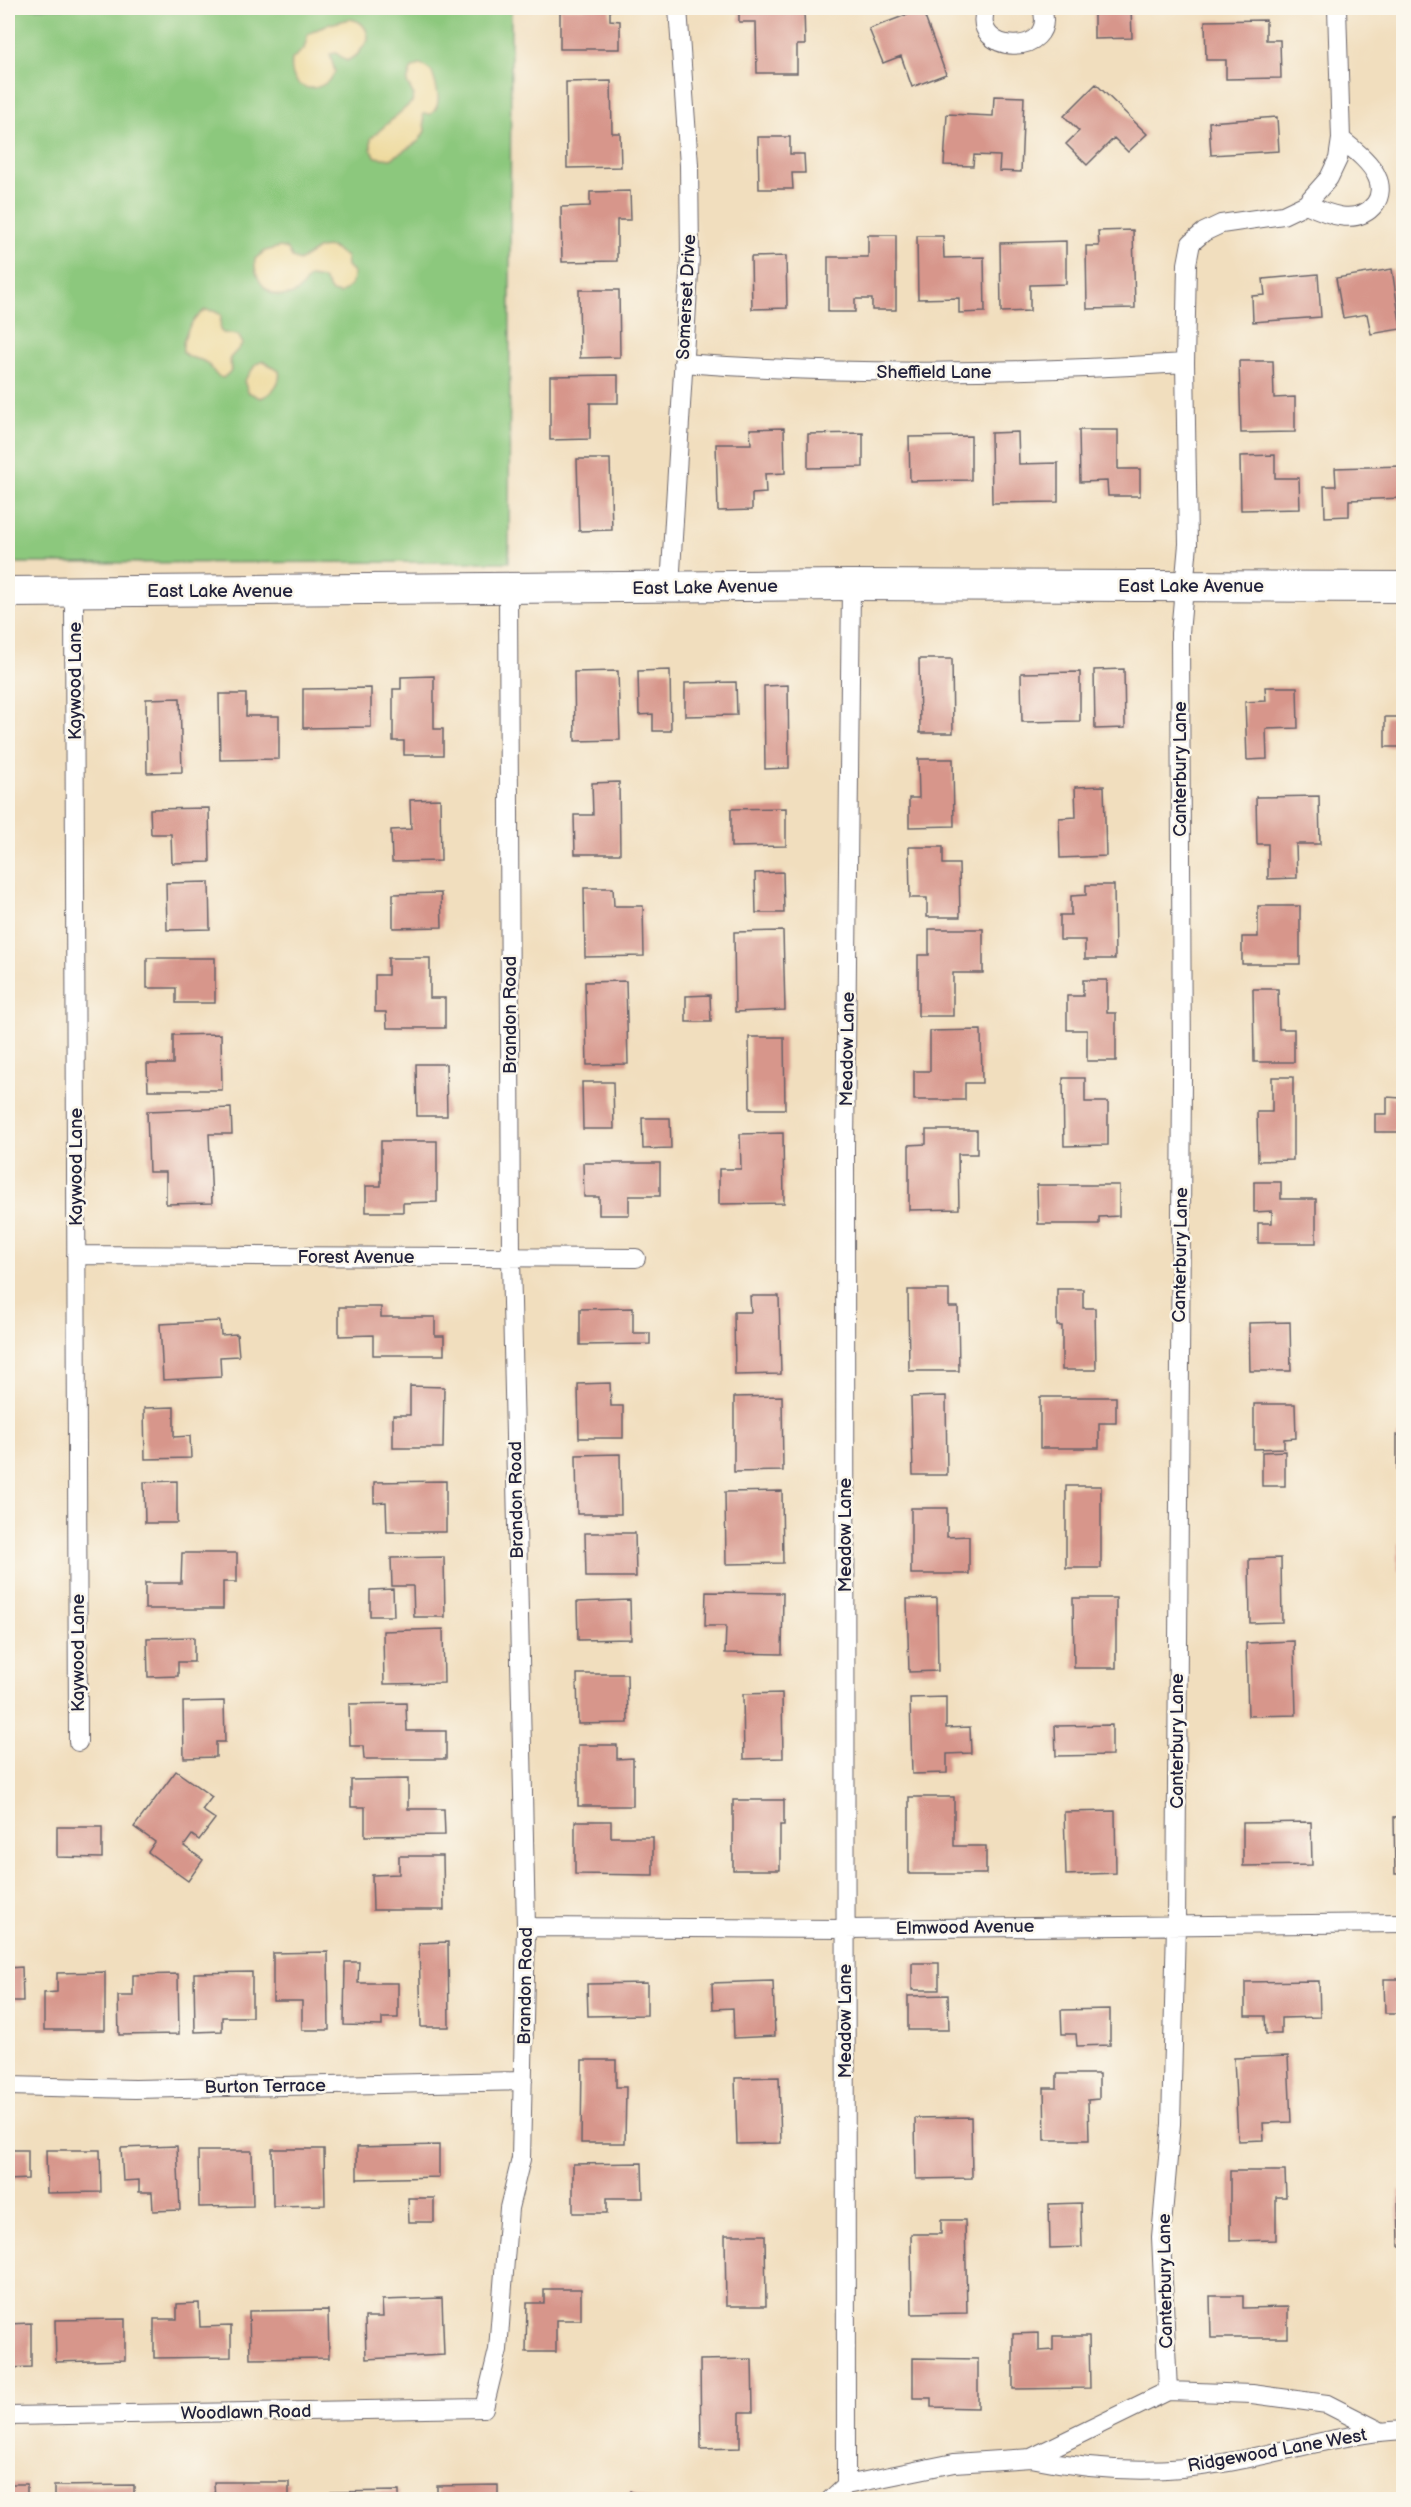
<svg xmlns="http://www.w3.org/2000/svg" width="1411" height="2507" font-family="'Balsamiq Sans',sans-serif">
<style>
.green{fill:#8cc87d;stroke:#57755c;stroke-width:1.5}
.sand{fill:#eeda9e;stroke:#887e6c;stroke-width:1.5}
.building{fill:#d7968b}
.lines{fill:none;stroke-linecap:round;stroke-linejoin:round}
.street-casing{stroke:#6a6469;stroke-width:20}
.primary-casing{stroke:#6a6469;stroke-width:32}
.street{stroke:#fff;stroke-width:18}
.primary{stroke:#fff;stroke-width:30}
.labels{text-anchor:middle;stroke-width:5;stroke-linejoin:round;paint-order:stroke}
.street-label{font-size:18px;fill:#22223b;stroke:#fbf7ec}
</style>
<rect width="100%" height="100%" fill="#fbf7ec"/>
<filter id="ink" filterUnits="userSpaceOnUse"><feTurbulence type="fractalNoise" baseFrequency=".0167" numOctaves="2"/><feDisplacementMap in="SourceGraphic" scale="12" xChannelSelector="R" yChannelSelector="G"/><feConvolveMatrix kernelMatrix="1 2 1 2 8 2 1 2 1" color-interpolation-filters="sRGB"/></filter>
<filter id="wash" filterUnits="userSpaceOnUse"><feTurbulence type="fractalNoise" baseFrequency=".008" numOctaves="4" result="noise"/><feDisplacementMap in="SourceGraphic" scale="24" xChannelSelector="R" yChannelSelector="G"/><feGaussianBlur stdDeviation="1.35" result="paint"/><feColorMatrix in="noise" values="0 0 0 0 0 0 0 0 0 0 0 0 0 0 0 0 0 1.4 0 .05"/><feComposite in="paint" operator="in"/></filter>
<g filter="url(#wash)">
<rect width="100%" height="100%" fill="#f1debe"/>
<path class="green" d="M8 8H511L509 562 8 563Z"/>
<path class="sand" d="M350 19C362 21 368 28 368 40L358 54 347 61 336 53 330 54 335 72C322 97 287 93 292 59L304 49 308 34 326 25Z
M421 64 432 72C436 86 444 104 431 114H423L425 131 419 141 391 159 376 157 371 150V138L412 102 414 95 407 83 411 69Z
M280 247 288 249 292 258 299 261 319 248 331 247 346 257 347 266 354 273 351 285 340 294 332 292 323 279 310 277C303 282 302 291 293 294 270 302 253 280 255 259L265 251Z
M205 310 214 311 221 315 220 330 223 333 238 335 243 344 230 358 231 371 223 378C213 376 213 367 205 362 197 357 189 360 183 352 181 337 192 319 205 310Z
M263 361 279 371C282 383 270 396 260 398L248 392 244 381 256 364Z"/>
<g id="blocks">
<path class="building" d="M560 8H610V20L620 21V49H560Z
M739 8H804L805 45H797V73H757L756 22H739Z
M1094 8H1131L1132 38 1094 39Z
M922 9 946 74 912 87 901 56 883 63 869 29Z
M1266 20V40H1280L1281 78 1226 79V60H1206L1205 21Z
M611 81 612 133H620L621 167 567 168 566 82Z
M1096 84 1147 134 1128 152 1114 138 1087 165 1066 144 1079 131 1064 116Z
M994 96 1024 97 1021 172 999 171 1000 156 974 155 973 166 944 165 947 114 993 116Z
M1277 117 1279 151 1211 155 1209 122Z
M758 137H790V154H804L805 173H792L793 189H759Z
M630 191 631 220H617V261L562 262 561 207 590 206V192Z
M1133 230 1135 308 1087 309 1086 246H1099L1098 231Z
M868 235H896V310H872V299H855V312H828V257H868Z
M917 236H943L944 258 984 257 985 312 959 313V298L918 299Z
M1066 241V284L1030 285V311L1001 312 1000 243Z
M786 256 787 308 752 309 751 257Z
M1392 269 1401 329 1371 334 1367 314 1343 318 1336 278Z
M1318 274 1321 317 1253 322 1252 296 1265 295 1263 279Z
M579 290H619L620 357 580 358Z
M1239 361H1273L1274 398 1295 397V432L1241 433Z
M618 375V403H590V439L550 440V376Z
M784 428 785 473 765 474 766 493 752 494V510L718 511 716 444H751L750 429Z
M1079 430H1118V469H1140V496H1108L1107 481 1080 482Z
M1018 432 1019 464 1058 463V502L992 503 991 433Z
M863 433V467L808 468V434Z
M971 436V480L910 481 909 437Z
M1275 455V478H1299L1300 509 1241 510 1240 456Z
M577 459H610L612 530 579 531Z
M1402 466 1403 498 1349 500V516L1325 517 1324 486H1336L1335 468Z
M919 659H952L953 733H920Z
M1124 669 1125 728 1095 729 1094 670Z
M670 670 671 731H653V714L639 715 638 671Z
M618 671 620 740 575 741 574 672Z
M1080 672V721L1022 722 1021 673Z
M434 676V729H443V755H404V741H393V689H401V677Z
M736 682 737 715 685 716V683Z
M788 685 789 768 765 769 764 686Z
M1265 687H1297L1298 728 1266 729 1267 759 1247 760 1245 702 1266 701Z
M371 688V727L303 728V689Z
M219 694H246V716H279V759L220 760Z
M180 698 182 772 147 773 146 699Z
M1385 717H1404V747H1385Z
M918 759H953L954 826 909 827V798H919Z
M619 782 620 854H575L574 815H593L592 783Z
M1104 786 1106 856 1060 858 1059 818 1076 817 1075 787Z
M1319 796 1320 844H1296L1297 878 1268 879V844H1257L1256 797Z
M440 799 441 861 392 862 391 830 411 829 410 800Z
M209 808 210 862 172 863 171 834H151L150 809Z
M786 808V846L731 847V809Z
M909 847H943V864H959L960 917H927V898H910Z
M783 872 784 913H756L755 873Z
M209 882 210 929 167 930 166 883Z
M8 885H10L11 938H8Z
M1086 885H1114L1115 959H1085V940H1060V915H1071V896L1086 895Z
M584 888H613L614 906H643L644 956 585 957Z
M441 893 442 927 393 928V894Z
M1258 906H1300V964H1242V937H1258Z
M929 929H983V973H953V1016H918V955H929Z
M783 931 785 1010 735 1012 734 932Z
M147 958H215V1003H176V988H147Z
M388 958H430V998H445V1028H387L386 1012H375V975H388Z
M1083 980H1107V1013H1116V1061H1087V1030H1067V996H1083Z
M626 981 628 1064 587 1065 585 982Z
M1253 989H1278L1279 1029H1294V1062H1254Z
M710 995 711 1022H686V996Z
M981 1030 982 1083H965V1100H914V1071H930V1031Z
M221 1034 222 1090H148L147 1064H173V1035Z
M8 1037H10L11 1091H8Z
M749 1037H784L785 1109H750Z
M416 1064H446L447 1116H417Z
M1272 1077H1293V1160L1258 1161 1257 1112H1272Z
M1063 1078H1085V1102H1108V1145L1064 1146Z
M582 1082H613L614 1129H583Z
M1401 1084H1404V1132H1375V1114H1387V1097L1401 1098Z
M231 1108 232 1134H209L212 1203 166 1204V1172H149L147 1111Z
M642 1118H670L671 1148 643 1149Z
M926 1130H977V1154H958L959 1209 909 1210V1145L926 1144Z
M783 1133 784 1203 719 1204V1169H741L740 1134Z
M381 1141H437V1202L403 1203V1212H366V1186H381Z
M583 1163H660V1196H629V1215H599V1197H584Z
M1254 1182H1281V1199H1316V1243H1258V1223H1272V1211L1254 1212Z
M1037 1185H1119V1216L1099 1217V1224H1038Z
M1057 1289H1083V1308H1095L1096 1370H1062V1326H1057Z
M908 1290H949V1307H958L959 1371H909Z
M750 1296H779L781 1374 735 1375 734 1312H751Z
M339 1307H381V1317H435V1336H444V1355H373V1335L339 1336Z
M633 1308V1333H650V1344L580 1345V1309Z
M220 1321 221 1335 237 1334 239 1356 220 1357 221 1377 163 1380 160 1324Z
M1290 1322 1291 1371H1250L1249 1323Z
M610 1383 611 1406H623V1438H579L578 1384Z
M410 1386 444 1387 443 1448H393V1415H410Z
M782 1396 783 1471 734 1472V1397Z
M946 1396 947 1475H913L911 1397Z
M1040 1397H1116V1423H1099V1448H1040Z
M1254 1404H1295L1296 1438 1284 1439V1448L1254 1449Z
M174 1407V1437L190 1436 191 1458 145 1459 144 1408Z
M1397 1435H1404V1471H1397Z
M1285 1451V1486H1262V1452Z
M620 1454 621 1514H577L576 1455Z
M177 1481V1523H145L144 1482Z
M446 1481V1532H387L386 1502 374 1503V1482Z
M1066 1486H1101V1568H1066Z
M782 1491 783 1563 726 1564 725 1492Z
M911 1508H947V1537L969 1536V1574H911Z
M585 1533H635L636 1577H586Z
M1398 1543H1404V1570L1398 1571Z
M182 1553H237V1582H223V1609H145V1583H181Z
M444 1557 445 1617H414L413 1586H392L391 1558Z
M1281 1558 1282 1622 1250 1623 1249 1559Z
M393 1589 394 1616H370V1590Z
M706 1592 783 1593 782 1654 725 1653 726 1626H705Z
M937 1598 938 1671 909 1672 907 1599Z
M1073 1598H1116V1668H1074Z
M630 1600 631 1639 578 1640 577 1602Z
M443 1629 444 1683 384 1684 383 1631Z
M194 1637V1662H178V1676L148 1677 147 1638Z
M1294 1641 1296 1715 1248 1716 1246 1643Z
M577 1674H627L628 1723 578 1724Z
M782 1693 783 1758 744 1759 743 1694Z
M946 1697V1728L970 1727 971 1753 947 1754V1773L912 1774 910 1698Z
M224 1701 225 1742H216V1757L184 1758 183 1702Z
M406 1703 407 1731H446V1759H364L363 1746H350L349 1704Z
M1112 1725V1755L1056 1756 1055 1726Z
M578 1745H617V1759L633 1758V1806H578Z
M176 1771 212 1797 202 1810 215 1819 199 1840 192 1835 184 1846 203 1860 188 1881 148 1852 155 1842 134 1827Z
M408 1779V1809H444L445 1835 365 1836V1807H351V1780Z
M909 1797H954V1846H986V1874H909Z
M733 1800H784V1825H780V1870H733Z
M1115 1811 1116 1873 1066 1875 1064 1812Z
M1404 1816V1874H1395L1394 1817Z
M575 1821H611V1837H653V1875L575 1874Z
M1311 1822 1312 1865 1243 1866V1823Z
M57 1827H102V1858L57 1857Z
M399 1856H443L444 1910H373L372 1875 399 1874Z
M448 1942 449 2027H421L419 1943Z
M328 1952 329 2030H302V2001H273V1953Z
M345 1962H359L358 1983H398V2018H382V2026L344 2025Z
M912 1963H939V1990H912Z
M22 1967 23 2001H8V1968Z
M105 1972V2030H44V1993L57 1992V1973Z
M252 1972V2017H222V2031L195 2032 194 1973Z
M178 1974 179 2034 119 2035 118 1996H133V1975Z
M1384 1979H1404V2013H1385Z
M773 1981 775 2036 734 2038 733 2008 713 2009 712 1983Z
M1319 1981 1320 2017 1281 2018V2034H1266L1265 2016H1245V1982Z
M647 1983V2015L588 2016 587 1984Z
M948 1995 949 2030H908V1996Z
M1110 2009V2045L1077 2046 1076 2034H1062L1061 2010Z
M1288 2056 1291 2122 1263 2123 1264 2140 1238 2141 1234 2058Z
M582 2060H616V2087H626L625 2143H581Z
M1057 2074H1099V2099L1088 2100 1089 2140H1045L1044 2088H1057Z
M779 2077 781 2143 737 2144 735 2078Z
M971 2117 972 2178 916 2179 915 2118Z
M439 2145V2177L357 2179V2147Z
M177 2146 180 2210 153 2211 152 2192H139V2180L123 2181 121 2148Z
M272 2149H324L325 2205 273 2206Z
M8 2150H28V2179L8 2180Z
M46 2150H100L101 2192 47 2193Z
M198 2151H252L253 2206 199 2207Z
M642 2163 643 2198H607V2213H573V2164Z
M1230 2171H1285L1286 2197H1276V2240L1230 2241Z
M1398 2191H1404V2246H1399Z
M408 2198H434V2222H409Z
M1081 2203 1082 2247 1050 2248 1049 2204Z
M941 2220H965L967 2313 912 2314 911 2234H941Z
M725 2235H765L766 2306H726Z
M544 2289H581V2320H556V2352H526L527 2303H544Z
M1210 2296H1243V2308L1288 2307V2338H1211Z
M442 2298 444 2355 366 2359 365 2317H383L382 2300Z
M199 2303 200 2327 231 2326V2357L154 2358V2319H177V2304Z
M328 2310 329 2358 250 2359 249 2311Z
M125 2319V2360L56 2362 55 2320Z
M31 2323V2367L8 2368V2324Z
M1039 2333V2351L1053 2350V2336H1089L1090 2388 1013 2389V2334Z
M913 2358 978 2359V2408L931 2407V2398H913Z
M752 2359 753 2412H740V2448L701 2449 700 2360Z
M214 2482H289V2500H215Z
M8 2484H27V2500H8Z
M134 2485V2500H54V2486Z
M498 2485V2500H437V2486Z
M399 2491V2500H331V2492Z
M630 2491 649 2500H626Z"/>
</g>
</g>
<g filter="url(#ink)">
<use href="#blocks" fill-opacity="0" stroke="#6a6469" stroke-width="1.5"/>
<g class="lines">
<defs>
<path id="street" d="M986 8C968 55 1058 59 1042 8
M1306 204C1327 214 1357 227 1375 204 1381 196 1381 185 1377 177 1371 162 1353 149 1341 139
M683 363C853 376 1016 373 1185 363
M670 587 690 256 689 165 678 8
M74 592 78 1742
M76 1255 636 1258
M526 1927 845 1929 1404 1923
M8 2086 135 2089 523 2081
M1168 2391 1161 2237 1171 2124 1176 1925 1182 1078 1180 633 1188 544 1185 363 1187 264 1191 243 1204 232 1221 224 1283 215 1306 204 1329 178 1338 159 1341 139 1337 8
M8 2416 484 2408 498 2350 509 2208 521 2159 526 1927 511 1258 508 589
M1031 2458C1094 2471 1158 2474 1223 2463 1283 2453 1342 2433 1404 2430
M846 2485 845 1149 851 585
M830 2500 846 2485 954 2463 1031 2458 1168 2391 1252 2394 1327 2404 1380 2431"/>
<path id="primary" d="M8 592 851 585 1404 587"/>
</defs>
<use href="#street" class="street-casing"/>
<use href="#primary" class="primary-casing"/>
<use href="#street" class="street"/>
<use href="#primary" class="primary"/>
</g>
</g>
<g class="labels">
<g class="street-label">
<text transform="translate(686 297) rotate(-87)" y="6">Somerset Drive</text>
<text x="934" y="378">Sheffield Lane</text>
<text x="1191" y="592">East Lake Avenue</text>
<text transform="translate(705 587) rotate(-1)" y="6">East Lake Avenue</text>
<text x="220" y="597">East Lake Avenue</text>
<text transform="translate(75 681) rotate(-90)" y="6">Kaywood Lane</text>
<text transform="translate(1180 769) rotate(-90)" y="6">Canterbury Lane</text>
<text transform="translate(510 1015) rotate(-90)" y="6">Brandon Road</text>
<text transform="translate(847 1049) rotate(-89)" y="6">Meadow Lane</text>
<text transform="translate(76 1167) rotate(-90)" y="6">Kaywood Lane</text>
<text transform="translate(1180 1255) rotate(-89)" y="6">Canterbury Lane</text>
<text x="356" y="1263">Forest Avenue</text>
<text transform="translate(516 1500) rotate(-91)" y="6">Brandon Road</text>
<text transform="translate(845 1535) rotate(-90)" y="6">Meadow Lane</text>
<text transform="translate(78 1653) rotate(-90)" y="6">Kaywood Lane</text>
<text transform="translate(1177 1741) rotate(-90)" y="6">Canterbury Lane</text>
<text transform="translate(965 1927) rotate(-1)" y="6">Elmwood Avenue</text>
<text transform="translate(525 1986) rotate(-89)" y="6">Brandon Road</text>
<text transform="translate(845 2021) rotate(-90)" y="6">Meadow Lane</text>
<text transform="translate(265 2086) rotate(-1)" y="6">Burton Terrace</text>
<text transform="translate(1165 2281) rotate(-91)" y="6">Canterbury Lane</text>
<text transform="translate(246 2412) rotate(-1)" y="6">Woodlawn Road</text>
<text transform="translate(1277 2450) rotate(-10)" y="6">Ridgewood Lane West</text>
</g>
</g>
<rect width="1411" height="2507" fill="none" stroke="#fbf7ec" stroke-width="30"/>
</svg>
